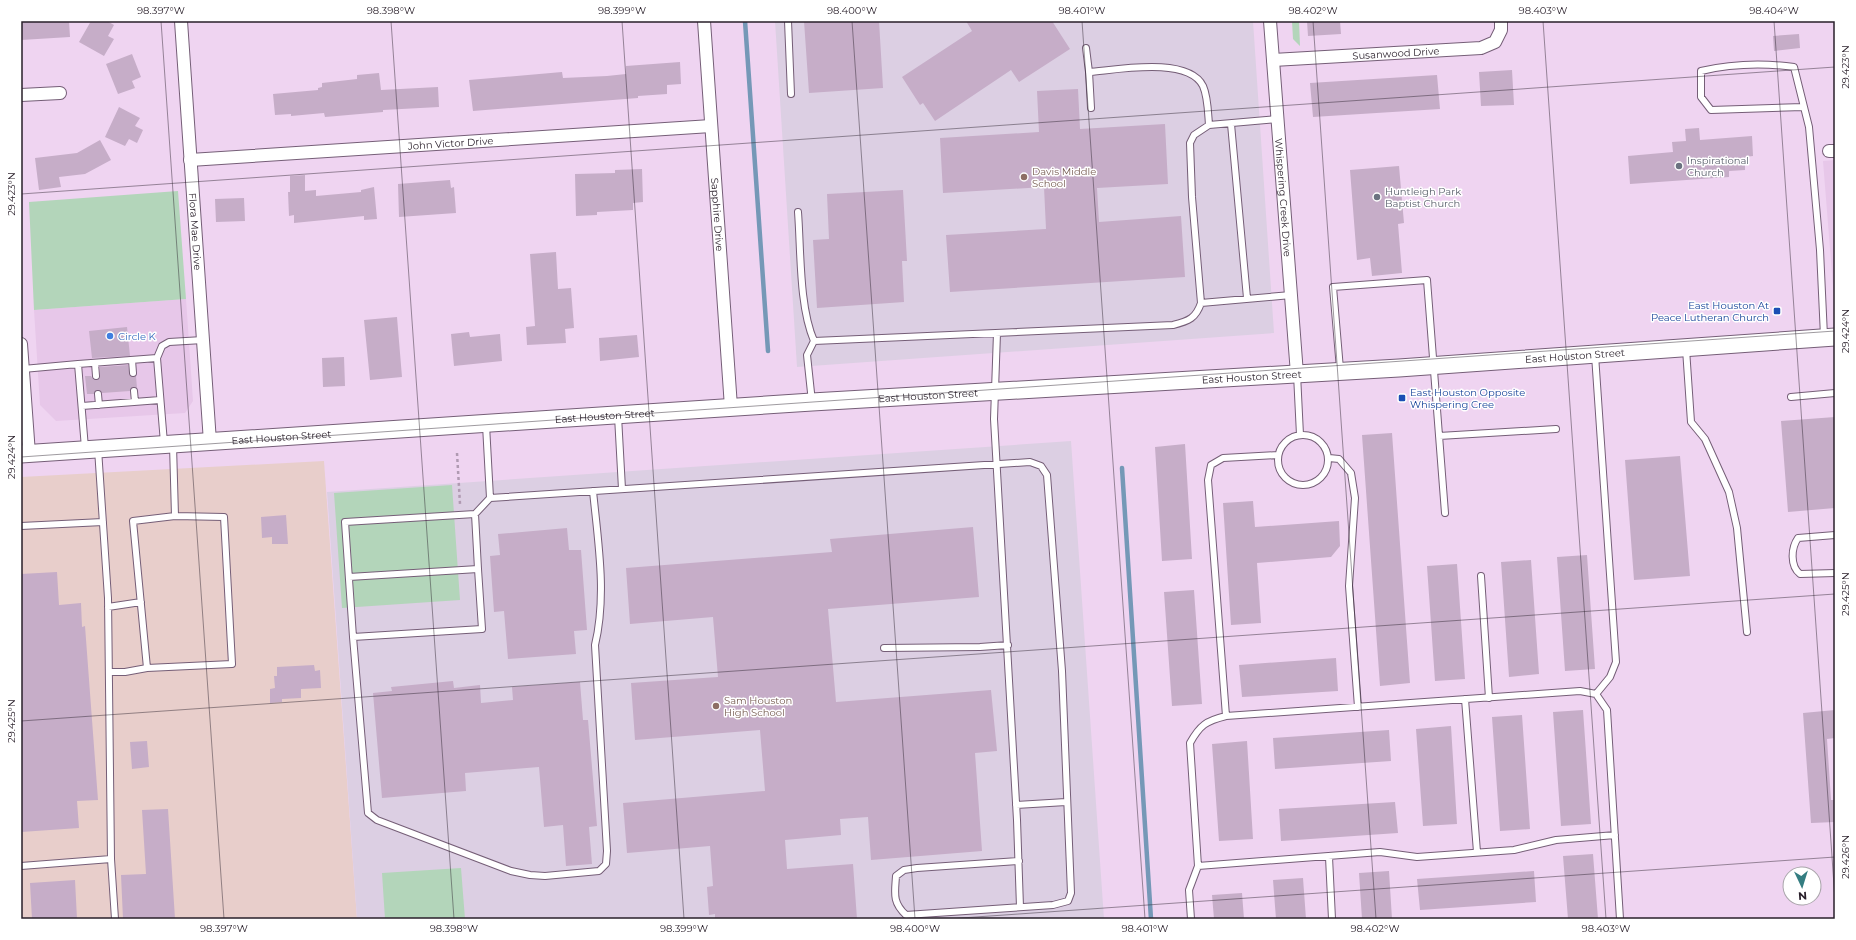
<svg xmlns="http://www.w3.org/2000/svg" width="1856" height="940" font-family="Montserrat,sans-serif">
<style>
.built{fill:#e7c7e9}
.industrial{fill:#e8cecb}
.education{fill:#dccfe3}
.green{fill:#b3d5ba}
.lines{fill:none;stroke-linecap:round;stroke-linejoin:round}
.stream{stroke:#7598b7;stroke-width:4.5}
.building{fill:#c6adc8}
.service-casing{stroke:#755e77;stroke-width:8}
.minor-casing{stroke:#755e77;stroke-width:14}
.secondary-casing{stroke:#755e77;stroke-width:19}
.path{stroke:#b09ab2;stroke-width:2.5;stroke-dasharray:3 3;stroke-linecap:butt}
.service{stroke:#fff;stroke-width:6}
.minor{stroke:#fff;stroke-width:12}
.secondary{stroke:#fff;stroke-width:17}
.ticks{fill:none;stroke:#291f2a;stroke-width:1;stroke-opacity:0.45}
.worship-dot{fill:#6b7280;stroke:#fff;stroke-width:1.5}
.education-dot{fill:#8d6e63;stroke:#fff;stroke-width:1.5}
.transit-dot{fill:#1a4fb4;stroke:#fff;stroke-width:1.5}
.shop-dot{fill:#3f7fe0;stroke:#fff;stroke-width:1.5}
.labels{text-anchor:middle;stroke-width:3;stroke-linejoin:round;paint-order:stroke}
.street-label{font-size:10px;fill:#291f2a;stroke:#fff}
.worship-label{font-size:10px;fill:#5b616d;stroke:#fff;text-anchor:start}
.education-label{font-size:10px;fill:#785e54;stroke:#fff;text-anchor:start}
.transit-label{font-size:10px;fill:#164399;stroke:#fff;text-anchor:end}
.shop-label{font-size:10px;fill:#366cbe;stroke:#fff;text-anchor:start}
.neatline{fill:none;stroke:#291f2a;stroke-width:1.5}
.ticks-label{font-size:10px;text-anchor:middle;fill:#291f2a}
</style>
<rect width="100%" height="100%" fill="#efd4f1"/>
<path class="built" d="M1835 160V299H1834L1823 161Z
M186 299 193 401 185 413 56 421 40 405 34 310Z"/>
<path class="industrial" d="M324 461 357 919H21V477Z"/>
<path class="education" d="M775 21H1253L1274 333 797 367Z
M1071 441 1104 919H357L327 492Z"/>
<path class="green" d="M1292 21H1299L1300 46 1293 39Z
M178 191 186 299 34 310 29 202Z
M452 485 460 600 342 608 334 493Z
M461 868 465 919H385L382 873Z"/>
<g class="lines">
<path class="stream" d="M745 21 768 351
M1122 468 1151 919"/>
</g>
<path class="building" d="M21 21H69L70 37 21 40Z
M91 21H107L114 25 108 36 114 39 104 56 79 42Z
M804 21H879L883 88 809 93Z
M966 21H1052L1070 49 1019 82 1011 70 935 121 923 103 920 105 902 77 972 31Z
M1307 21H1340L1341 34 1308 36Z
M1799 34 1800 48 1774 51 1773 36Z
M132 54 141 77 132 81 135 88 118 94 106 64Z
M680 62 681 84 667 85V94L638 96V98L473 111 469 80 562 72 563 78 607 76 626 74V66Z
M1512 70 1514 105 1481 106 1479 72Z
M379 73 381 90 438 87 439 107 383 110V112L325 117 324 113 291 116V114L275 115 273 94 318 90V88L322 87V83L357 79V75Z
M1437 75 1440 109 1313 117 1310 83Z
M1078 89 1080 129 1165 124 1168 184 1097 188 1099 222 1181 216 1185 277 950 292 946 235 1046 229 1044 187 943 193 940 138 1039 132 1037 91Z
M119 107 140 118 135 126 143 130 137 143 129 139 125 146 105 137Z
M1699 128 1700 140 1752 136 1753 156 1745 157V170L1729 171V177L1630 184 1628 156 1673 152 1672 142 1686 141 1685 129Z
M100 140 111 160 85 174 59 177 61 187 39 190 35 158 77 153Z
M1399 166 1404 223 1398 224 1402 273 1372 276 1370 258 1357 260 1350 170Z
M642 169 643 202 633 203V210L597 212V215L576 216 575 174 615 173V170Z
M305 175V191L316 190V196L361 192V190L374 187 377 219 364 220V216L294 223V215L289 216 288 192H290V176Z
M450 180 451 188 454 187 456 213 399 217 398 184Z
M903 190 907 261H902L904 302 817 308 813 240 829 239 827 194Z
M244 198 245 221 216 222 215 199Z
M556 252 558 289 571 288 574 328 565 329 566 343 527 345 526 327 535 326 530 254Z
M397 317 402 377 370 380 364 320Z
M127 327 130 356 92 358 89 331Z
M469 332 470 337 500 334 502 361 454 366 451 334Z
M637 335 639 357 600 361 599 338Z
M344 357 345 386 323 387 322 358Z
M128 365 130 376 133 377 136 376 137 388 133 387 130 391 102 393 97 390 94 394H87L85 376H91L94 380H97L100 378V367Z
M1835 417V508L1788 512 1781 421Z
M1392 433 1410 683 1380 686 1362 435Z
M1185 444 1192 559 1162 561 1155 447Z
M1680 456 1690 576 1634 580 1625 460Z
M1253 501 1255 527 1339 521 1340 546 1331 557 1257 563 1261 623 1231 625 1223 503Z
M286 515 288 544H272V537L262 538 261 517Z
M973 527 979 597 828 609 836 702 991 690 997 751 975 753 982 851 871 860 868 817 840 819 841 835 785 840 787 869 853 864 857 919H715V914L709 915 707 887 713 886 710 846 627 853 623 803 765 791 760 730 635 740 631 683 718 677 713 617 630 624 626 568 832 552 830 539Z
M567 528 569 550H581L587 630 574 631 576 654 508 659 504 611 494 612 490 556 500 555 498 534Z
M1587 555 1595 669 1565 671 1557 557Z
M1531 560 1539 674 1509 677 1501 562Z
M1457 564 1465 679 1435 681 1427 566Z
M57 572 59 605 81 603 82 627 85 626 98 800 77 801 79 828 21 832V574Z
M1194 590 1202 704 1172 706 1164 592Z
M1336 658 1338 691 1242 697 1239 665Z
M314 665 315 671 320 670 321 688 301 689V698L282 699V702L270 703V689L275 688 274 676H277V667Z
M453 681 454 688 480 685 481 703 513 700 512 687 580 682 583 720H588L597 826 589 827 592 864 566 866 563 825 544 827 539 767 465 773 466 791 382 798 373 693 392 691 391 687Z
M1583 710 1591 824 1561 826 1553 712Z
M1835 710V738L1827 739 1831 800H1835V822L1811 823 1803 713Z
M1522 715 1530 829 1500 831 1492 717Z
M1451 726 1457 824 1423 826 1416 729Z
M1389 730 1391 761 1275 769 1273 738Z
M147 741 149 767 132 769 130 742Z
M1247 741 1253 839 1219 841 1212 744Z
M1395 802 1398 833 1281 841 1279 809Z
M168 809 175 919H123L121 875 146 874 142 810Z
M1593 854 1598 919H1568L1563 856Z
M1389 871 1392 919H1362L1359 873Z
M1534 871 1536 902 1420 910 1417 879Z
M1303 878 1306 919H1276L1273 880Z
M75 880 77 919H32L30 883Z
M1242 893 1244 919H1214L1212 895Z"/>
<g class="lines">
<defs>
<path id="service" d="M788 21 791 94
M1086 48 1089 72
M1803 107 1711 110 1701 97V71C1731 64 1764 63 1794 67L1809 127 1820 250 1824 336
M1091 108 1089 72C1116 70 1188 56 1203 86 1208 97 1208 113 1209 125
M1231 124 1247 298
M798 212C801 251 799 306 814 341
M1201 303 1291 295
M997 333 994 419 1017 820 1020 907
M1686 349 1691 422 1705 439 1729 492 1737 528 1747 632
M1595 355 1616 662 1610 677 1596 694
M132 360 133 373
M95 363 96 376
M78 364 157 358
M23 369 78 364 85 448
M1340 369 1333 287 1427 280 1445 513
M1297 374 1300 435
M134 391 135 402
M98 394 99 405
M1791 397 1835 393
M812 402 807 355 814 341 1173 325C1189 321 1196 318 1201 303L1192 197 1190 143 1194 135 1209 125 1277 119
M82 406 160 400
M618 416 622 489
M486 425 490 498 475 514 345 522 353 637 368 813 377 820 511 871 530 875 545 876 599 871 606 864 607 851 595 645C607 595 598 542 593 491
M1278 460a25 25 0 1 1 50 0a25 25 0 1 1-50 0Z
M1439 436 1556 429
M164 443 157 358 162 346 169 342 203 340
M173 445 175 516
M1329 458 1339 459 1351 473 1355 498 1349 586 1358 707
M490 498 1030 462 1041 466 1047 475 1062 671 1071 893 1068 901 1053 905 906 915C892 902 895 893 896 876L904 870 917 868 1019 861
M175 516 224 517 232 664 147 668 133 521Z
M21 526 103 522
M1835 535 1798 538C1791 548 1790 566 1800 574L1835 573
M1481 576 1489 698
M349 577 478 569 475 514
M108 607 141 602
M353 637 482 629 478 569
M884 648 980 647 1008 645
M109 672H125L147 668
M1465 699 1477 852
M1226 716 1208 480 1211 465 1223 458 1278 455
M1016 805 1066 802
M1329 857 1332 919
M111 859 115 919
M21 866 111 859 108 598 98 449
M1198 866 1380 852 1417 857 1514 850 1556 840 1615 835
M1191 919 1189 890 1198 866 1190 743C1200 725 1206 721 1226 716L1580 691 1596 694 1607 710 1620 919"/>
<g id="minor">
<path id="s1" d="M181 21 210 442"/>
<path id="s2" d="M704 21 731 407"/>
<path id="s3" d="M1270 21 1297 374"/>
<path id="s4" d="M1273 60 1481 48 1495 42 1501 30V21"/>
<path d="M21 95 60 93"/>
<path d="M1829 151H1835"/>
<path id="s5" d="M190 160 711 126"/>
<path d="M21 344 29 454"/>
</g>
<g id="secondary">
<path id="s6" d="M21 454 812 402 1399 368 1835 337"/>
</g>
</defs>
<use href="#service" class="service-casing"/>
<use href="#minor" class="minor-casing"/>
<use href="#secondary" class="secondary-casing"/>
<path class="path" d="M457 453 460 504"/>
<use href="#service" class="service"/>
<use href="#minor" class="minor"/>
<use href="#secondary" class="secondary"/>
</g>
<path class="ticks" d="M161 21 224 919M391 21 454 919M622 21 684 919M852 21 915 919M1082 21 1145 919M1313 21 1376 919M1543 21 1606 919M1774 21 1835 900M21 194 1835 67M21 457 1835 331M21 721 1835 594M947 919 1835 857"/>
<g class="worship-dot">
<circle cx="1679" cy="166" r="4"/>
<circle cx="1377" cy="197" r="4"/>
</g>
<g class="education-dot">
<circle cx="1024" cy="177" r="4"/>
<circle cx="716" cy="706" r="4"/>
</g>
<g class="transit-dot">
<rect x="1773" y="307" width="8" height="8" rx="2"/>
<rect x="1398" y="394" width="8" height="8" rx="2"/>
</g>
<circle class="shop-dot" cx="110" cy="336" r="4"/>
<g class="labels">
<g class="street-label">
<text dy="4" stroke="none"><textPath href="#s4" startOffset="123">Susanwood Drive</textPath></text>
<text dy="4" stroke="none"><textPath href="#s5" startOffset="261">John Victor Drive</textPath></text>
<text dy="4" stroke="none"><textPath href="#s3" startOffset="177">Whispering Creek Drive</textPath></text>
<text dy="4" stroke="none"><textPath href="#s2" startOffset="194">Sapphire Drive</textPath></text>
<text dy="4" stroke="none"><textPath href="#s1" startOffset="211">Flora Mae Drive</textPath></text>
<text dy="4" stroke="none"><textPath href="#s6" startOffset="1557">East Houston Street</textPath></text>
<text dy="4" stroke="none"><textPath href="#s6" startOffset="1233">East Houston Street</textPath></text>
<text dy="4" stroke="none"><textPath href="#s6" startOffset="909">East Houston Street</textPath></text>
<text dy="4" stroke="none"><textPath href="#s6" startOffset="585">East Houston Street</textPath></text>
<text dy="4" stroke="none"><textPath href="#s6" startOffset="261">East Houston Street</textPath></text>
</g>
<g class="worship-label">
<text x="1687" y="164">Inspirational<tspan x="1687" dy="12">Church</tspan></text>
<text x="1385" y="195">Huntleigh Park<tspan x="1385" dy="12">Baptist Church</tspan></text>
</g>
<g class="education-label">
<text x="1032" y="175">Davis Middle<tspan x="1032" dy="12">School</tspan></text>
<text x="724" y="704">Sam Houston<tspan x="724" dy="12">High School</tspan></text>
</g>
<g class="transit-label">
<text x="1769" y="309">East Houston At<tspan x="1769" dy="12">Peace Lutheran Church</tspan></text>
<text x="1410" y="396" text-anchor="start">East Houston Opposite<tspan x="1410" dy="12">Whispering Cree</tspan></text>
</g>
<g class="shop-label">
<text x="118" y="340">Circle K</text>
</g>
</g>
<rect width="1856" height="940" fill="none" stroke="#ffffff" stroke-width="44"/>
<g transform="translate(1802 886) rotate(176)"><circle r="19" fill="#ffffff" stroke="#a9a5aa"/>
<path d="M0-3L7 15L0 10L-7 15Z" fill="#347d81"/>
<text y="-6" font-size="11" font-weight="bold" text-anchor="middle" fill="#291f2a">N</text>
</g>
<rect x="22" y="22" width="1812" height="896" class="neatline"/>
<g class="ticks-label">
<text x="161" y="14">98.397°W</text>
<text x="391" y="14">98.398°W</text>
<text x="622" y="14">98.399°W</text>
<text x="852" y="14">98.400°W</text>
<text x="1082" y="14">98.401°W</text>
<text x="1313" y="14">98.402°W</text>
<text x="1543" y="14">98.403°W</text>
<text x="1774" y="14">98.404°W</text>
<text transform="translate(1845 67) rotate(-90)" y="4">29.423°N</text>
<text transform="translate(11 194) rotate(-90)" y="4">29.423°N</text>
<text transform="translate(1845 331) rotate(-90)" y="4">29.424°N</text>
<text transform="translate(11 457) rotate(-90)" y="4">29.424°N</text>
<text transform="translate(1845 594) rotate(-90)" y="4">29.425°N</text>
<text transform="translate(11 721) rotate(-90)" y="4">29.425°N</text>
<text transform="translate(1845 857) rotate(-90)" y="4">29.426°N</text>
<text x="224" y="932">98.397°W</text>
<text x="454" y="932">98.398°W</text>
<text x="684" y="932">98.399°W</text>
<text x="915" y="932">98.400°W</text>
<text x="1145" y="932">98.401°W</text>
<text x="1375" y="932">98.402°W</text>
<text x="1606" y="932">98.403°W</text>
</g>
</svg>
